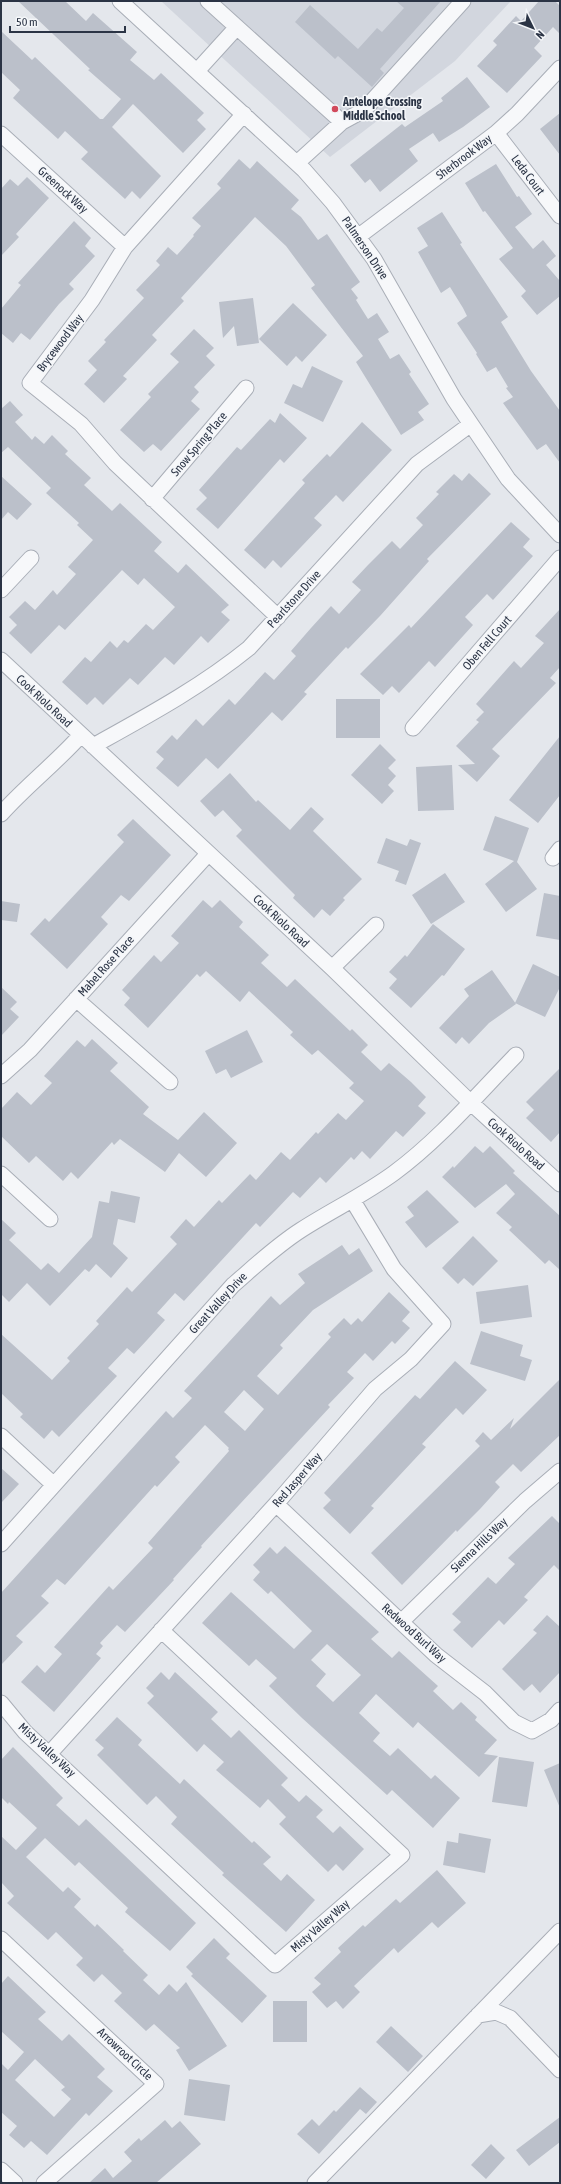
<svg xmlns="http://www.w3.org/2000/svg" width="561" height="2184" font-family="'Asap Condensed',sans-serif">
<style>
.built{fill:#d2d6de}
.building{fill:#bbc0ca;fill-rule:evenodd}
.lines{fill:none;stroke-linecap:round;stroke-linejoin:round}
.minor-casing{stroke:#a9aeb7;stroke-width:17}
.minor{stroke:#f7f8fa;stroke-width:15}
.poi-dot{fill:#d1495b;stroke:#f4f6f9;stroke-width:1.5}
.labels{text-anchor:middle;stroke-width:3;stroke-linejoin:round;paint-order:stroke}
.poi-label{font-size:12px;font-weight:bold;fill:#2b3445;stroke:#f4f6f9;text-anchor:start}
.street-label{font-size:12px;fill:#2b3445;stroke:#f4f6f9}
</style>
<rect width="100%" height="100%" fill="#e4e7ec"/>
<path class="built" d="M161 1H511L455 61 330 157Z"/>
<path class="building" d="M18 1H65L86 21 93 13 137 52 130 60 154 80 161 73 204 113 197 120 206 129 183 153 133 104 112 127 161 176 140 199 132 191 125 199 81 159 88 152 65 131 58 139 13 98 20 90 1 72V31L32 60 35 57 100 119H103L121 99 88 70 90 69Z
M396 1H441L380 69 384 73 372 87 338 56 335 59 295 22 310 5 358 49 377 28 382 32 404 8Z
M539 1H555L560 6V34L553 27 534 48 542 56 507 93 477 66 497 45 493 41 516 16 521 21Z
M467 77 490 107 463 127 439 142 433 133 409 149 418 161 380 192 370 179 365 183 350 165 402 124 405 127 443 101 441 98Z
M560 113V155L540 129Z
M239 159 250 169 257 161 299 200 291 209 301 217 318 240 327 234 360 282 351 289 358 298 356 300 368 319 377 313 389 332 378 339 390 359 399 354 411 372 409 374 429 404 418 412 424 420 401 435 356 362 363 356 311 288 315 285 286 246 255 217 181 298 184 301 152 335 157 340 123 376 127 379 104 403 84 384 97 370 88 361 106 342 104 340 144 298 136 290 160 265 156 261 168 247 177 255 194 236 193 235 201 226 192 218 221 188 217 184Z
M496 164 517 197 519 196 532 214 515 227 533 249 543 240 556 256 546 265 560 281V296L537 315 521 296 526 291 499 259 513 248 485 211 483 212 465 183Z
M27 177 49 198 16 234 19 237 1 256V189L10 179 18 186Z
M442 212 462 243 460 244 508 317 501 322 531 371 560 411V463L546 444 537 450 503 403 513 397 506 388 508 387 496 367 487 372 476 354 477 353 457 323 467 316 463 308 450 287 441 293 418 252 428 246 417 228Z
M74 221 91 238 85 246 95 256 69 284 74 289 59 304 30 340 21 333 13 343 1 333V309L21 285 18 283Z
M253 298 259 343 237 346 234 326 223 338 219 302Z
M293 303 327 335 302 362 296 356 287 366 259 339Z
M194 329 214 348 206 356 215 365 194 387 199 392 191 401 200 409 161 451 153 444 144 452 120 430 151 397 148 394 179 362 170 354Z
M312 366 343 381 323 422 284 403 293 384 302 388Z
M10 401 23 415 15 422 32 440 35 436 44 444 52 435 68 451 65 454 91 478 84 485 112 511 120 503 162 542 154 551 178 573 186 564 229 605 221 612 230 620 208 643 201 636 174 665 165 657 138 685 130 678 103 705 95 697 87 705 62 682 85 657 91 662 110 641 117 648 124 640 128 643 146 624 153 630 175 607 144 578 138 585 122 570 65 630 59 625 31 654 9 633 17 625 9 617 25 601 35 610 53 590 57 595 76 574 68 567 93 540 77 525 79 523 46 493 51 488 8 447 1 453V409Z
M280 413 307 438 284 463 280 459 218 529 196 509 207 498 199 490 237 447 241 450 270 419 275 423Z
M362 422 392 450 343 502 336 495 314 518 322 525 281 568 273 560 265 569 244 550 305 483 302 480 327 454 330 457Z
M469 473 491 494 427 559 429 561 380 616 348 649 346 647 304 692 307 694 282 721 272 712 218 769 206 758 178 787 156 768 164 759 156 752 172 735 177 740 196 719 203 726 229 699 235 705 265 672 274 680 296 656 291 651 311 628 331 606 339 614 361 590 352 582 368 565 392 541 400 549 423 525 416 518 439 494 436 492 454 474 462 481Z
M1 476 32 504 17 520 8 512 1 520Z
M511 522 530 539 523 547 533 556 493 600 487 594 465 617 473 625 435 667 429 661 399 693 392 686 383 695 360 674 409 625 411 628Z
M560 609V667L550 678 556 683 492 749 500 756 477 782 458 765 475 764 456 746 479 722 476 720 484 712 476 704 514 661 521 668 544 643 535 636Z
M336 699H380V738H336Z
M560 736V795L538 823 509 800Z
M380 744 396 760 388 768 396 776 388 785 394 791 382 804 351 775Z
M452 765 454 810 418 811 416 767Z
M230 773 256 802 258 800 290 830 311 807 324 819 313 831 362 879 343 898 345 900 330 916 322 909 314 918 293 898 295 895 236 836 242 830 223 810 215 817 200 801Z
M495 816 529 828 517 862 537 889 506 912 485 884 514 861 483 850Z
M133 819 171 855 129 901 121 895 101 917 108 924 67 969 30 934 45 918 49 922 124 842 117 835Z
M386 838 407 846 410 839 421 843 406 885 395 881 399 871 377 863Z
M445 873 465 902 431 924 412 895Z
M544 893 560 896V940L536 936Z
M203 900 212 908 220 900 243 922 239 927 269 955 261 963 287 987 295 979 350 1031 352 1029 368 1045 361 1052 381 1071 389 1063 411 1082 426 1097 418 1106 426 1113 403 1137 396 1131 370 1159 362 1151 354 1160 351 1157 326 1183 320 1177 300 1198 293 1192 260 1227 256 1223 184 1301 175 1293 157 1313 165 1320 147 1340 134 1354 127 1348 108 1368 117 1376 59 1437 52 1430 44 1439 20 1417 23 1414 1 1393V1334L52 1380 70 1361 67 1358 99 1324 96 1321 127 1287 132 1292 177 1244 170 1237 186 1219 194 1227 219 1200 222 1203 250 1174 256 1180 281 1152 290 1160 316 1132 318 1134 338 1113 346 1120 364 1101 349 1088 354 1083 318 1050 312 1055 290 1035 293 1032 249 991 240 1002 206 971 200 977 197 974 148 1028 124 1005 130 998 122 990 154 955 161 962 179 943 171 936Z
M1 901 20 904 17 922 1 920Z
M433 924 465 949 444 976 442 975 411 1008 389 988 397 979 389 972 405 955 407 957Z
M533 964 560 977V987L545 1017 515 1003Z
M492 970 516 1004 489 1023 469 1044 462 1037 456 1044 439 1028 469 996 464 989Z
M1 987 17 1002 10 1009 19 1017 1 1036Z
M247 1030 263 1062 231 1078 226 1069 216 1074 205 1051Z
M92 1039 118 1063 110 1071 149 1107 143 1114 178 1140 204 1112 237 1143 206 1177 179 1153 165 1172 120 1139 114 1145 112 1142 78 1179 71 1172 63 1181 36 1156 29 1163 1 1136V1109L17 1092 31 1105 52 1083 44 1076 77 1040 85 1047Z
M560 1068V1132L551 1142 526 1118 534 1110 526 1102Z
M475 1146 483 1153 490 1146 515 1171 513 1173 560 1216V1270L549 1260 545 1264 509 1230 512 1227 496 1213 515 1194 506 1184 475 1208 442 1177 453 1166 454 1168Z
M427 1190 459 1222 426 1248 405 1222 414 1216 407 1207Z
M111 1191 140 1197 135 1223 118 1219 113 1244 128 1258 111 1278 96 1264 89 1272 85 1269 50 1306 27 1283 9 1302 1 1294V1219L16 1233 9 1240 41 1270 48 1263 59 1273 92 1237 99 1201 109 1203Z
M473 1236 498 1261 473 1286 464 1278 458 1284 442 1268Z
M342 1245 349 1255 359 1248 373 1271 313 1310 280 1345 283 1348 257 1376 278 1395 331 1337 328 1334 344 1318 351 1325 358 1318 362 1322 389 1292 410 1312 402 1321 410 1328 395 1344 392 1341 373 1361 365 1353 347 1372 354 1378 328 1405 330 1407 201 1546 202 1547 173 1579 174 1580 125 1632 117 1625 100 1643 103 1646 96 1654 101 1658 54 1712 21 1682 37 1665 45 1673 62 1654 54 1647 109 1586 113 1590 153 1548 148 1543 229 1451 228 1449 229 1448 205 1425 175 1457 180 1462 157 1487 155 1485 65 1585 57 1579 41 1596 49 1603 16 1636 23 1642 1 1665V1593L166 1411 173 1418 192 1398 184 1391 271 1296 280 1305 305 1283 298 1274ZM244 1390 264 1409 245 1431 224 1412Z
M528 1285 532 1317 480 1324 476 1292Z
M481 1331 523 1345 520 1356 532 1360 525 1381 470 1364Z
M455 1361 487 1390 463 1415 456 1408 422 1444 426 1447 371 1506 374 1508 350 1534 323 1508 331 1500 324 1493 415 1395 420 1399Z
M560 1379V1435L521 1472 513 1464 495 1482 500 1487 480 1509 457 1532 456 1530 402 1585 371 1553 480 1446 475 1441 483 1432 491 1440 514 1418 510 1429Z
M1 1468 19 1484 1 1503Z
M552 1516 560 1524V1571L554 1565 524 1597 528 1600 504 1625 499 1620 472 1648 453 1630 461 1622 452 1614 488 1577 496 1584 515 1564 508 1558Z
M285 1546 379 1632 371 1639 392 1658 399 1651 438 1686 433 1691 453 1710 461 1702 477 1717 475 1720 497 1740 484 1754 498 1756 479 1777 418 1722 413 1728 376 1694 359 1713 380 1733 373 1741 390 1756 398 1748 431 1779 435 1775 460 1798 433 1828 392 1790 387 1795 302 1718 269 1686 277 1678 256 1659 249 1666 202 1623 231 1592 294 1649 312 1631 271 1591 268 1594 253 1580 260 1572 253 1565 270 1547 277 1554ZM327 1644 361 1675 333 1702 316 1686 326 1674 311 1660Z
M547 1615 560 1627V1672L540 1693 532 1684 524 1691 502 1669 537 1633 533 1630Z
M161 1672 169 1680 175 1672 218 1712 211 1719 231 1738 239 1730 288 1778 281 1785 299 1802 306 1795 323 1810 316 1817 333 1833 340 1826 364 1849 343 1871 336 1864 328 1872 279 1824 286 1817 268 1799 260 1808 216 1770 224 1762 204 1744 197 1752 147 1703 154 1696 146 1688Z
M117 1717 142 1740 138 1745 180 1784 184 1779 252 1843 254 1841 271 1857 263 1864 281 1881 287 1874 315 1900 286 1932 222 1875 224 1873 171 1824 177 1817 156 1796 147 1805 97 1755 104 1748 95 1740Z
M13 1747 63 1798 56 1805 79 1826 86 1819 196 1923 170 1951 125 1912 128 1908 79 1862 75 1866 45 1838 26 1857 63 1892 68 1887 81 1899 74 1907 95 1927 97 1924 124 1950 123 1951 148 1975 143 1980 159 1995 169 1984 177 1992 186 1982 227 2046 189 2071 176 2050 180 2048 154 2024 146 2031 114 2001 122 1993 102 1974 94 1982 76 1965 83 1958 56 1932 48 1940 7 1903 14 1896 1 1882V1836L16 1850 37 1828 9 1802 8 1804 1 1797V1760Z
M499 1757 534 1762 527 1807 492 1802Z
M560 1763V1808L544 1770Z
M459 1833 491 1839 485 1873 443 1865 447 1841 458 1843Z
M437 1870 466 1903 438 1928 432 1922 398 1953 394 1948 354 1986 360 1992 343 2009 336 2001 327 2008 312 1992 321 1984 314 1978 341 1952 338 1948 363 1925 365 1927 396 1899 400 1903Z
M214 1938 230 1954 226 1958 267 1996 242 2023 191 1976 193 1974 186 1967Z
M8 1976 46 2012 38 2019 62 2041 69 2034 105 2069 97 2077 113 2091 89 2116 86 2113 47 2155 31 2141 24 2148 9 2135 17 2126 1 2112V2063L8 2070 24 2052 1 2031V1984ZM35 2059 65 2087 61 2090 71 2099 54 2117 15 2080Z
M273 2001H307V2042H273Z
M391 2026 423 2056 408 2072 376 2042Z
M189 2079 230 2085 225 2121 184 2115Z
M360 2087 377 2102 366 2114 360 2109 319 2154 297 2134 312 2119 319 2126 334 2110 336 2112Z
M560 2117V2142L529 2166 516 2150Z
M165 2120 172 2128 180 2121 201 2144 156 2183H89L105 2168 113 2178 132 2161 124 2152 139 2138 141 2141Z
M491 2144 505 2158 486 2179 471 2165Z"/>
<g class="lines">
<defs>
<path id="minor" d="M120 1 304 170 333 203 374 259 454 399 508 479 560 535
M208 1 342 122 297 163
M197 71 237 27
M244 114 125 247 92 300 30 383 81 424 115 463 278 617
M342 122 364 110 463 1
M496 133 560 216
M1 134 125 247
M359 236 496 133 517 114 560 68
M152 499 246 388
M1 590 31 558
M1 660 332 968 470 1102 560 1184
M413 728 560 558
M93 746C147 716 201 687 249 648L417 464 471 424
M1 814C26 786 56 763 81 735
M553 858 560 849
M332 968 376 925
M76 999 170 1082
M1 1076 30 1050 208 854
M1 1174 50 1219
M1 1436 54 1485
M276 1504 436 1655 485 1693 514 1722 532 1731 551 1720 560 1710
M1 1544 233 1285C255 1266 276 1246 301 1230 332 1210 364 1195 394 1173 439 1140 477 1095 516 1055
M401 1622 525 1501 560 1471
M1 1703 25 1732 275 1965 402 1855 161 1630
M50 1753 276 1504 375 1389 411 1359 443 1324 394 1269 353 1201
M1 1939 156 2084 44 2183
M478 2015 496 2012 510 2018 560 2070
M1 2170 15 2183
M315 2183 560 1931"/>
</defs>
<use href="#minor" class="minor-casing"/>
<use href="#minor" class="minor"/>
</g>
<circle class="poi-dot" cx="335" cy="109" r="4"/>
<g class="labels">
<g class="poi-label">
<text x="343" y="106">Antelope Crossing<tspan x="343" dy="14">Middle School</tspan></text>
</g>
<g class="street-label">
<text transform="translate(464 157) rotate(-37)" y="4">Sherbrook Way</text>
<text transform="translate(528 175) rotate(53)" y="4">Leda Court</text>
<text transform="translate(63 190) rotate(42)" y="4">Greenock Way</text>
<text transform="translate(365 248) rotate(56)" y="4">Palmerson Drive</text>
<text transform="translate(60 343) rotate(-53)" y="4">Brycewood Way</text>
<text transform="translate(199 444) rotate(-50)" y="4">Snow Spring Place</text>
<text transform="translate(294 599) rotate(-48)" y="4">Pearlstone Drive</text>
<text transform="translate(487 643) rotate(-49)" y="4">Oben Fell Court</text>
<text transform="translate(44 701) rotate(43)" y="4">Cook Riolo Road</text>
<text transform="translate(281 921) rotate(43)" y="4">Cook Riolo Road</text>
<text transform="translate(106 966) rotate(-48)" y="4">Mabel Rose Place</text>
<text transform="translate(516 1144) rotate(42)" y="4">Cook Riolo Road</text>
<text transform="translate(218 1303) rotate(-47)" y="4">Great Valley Drive</text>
<text transform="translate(297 1480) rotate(-49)" y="4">Red Jasper Way</text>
<text transform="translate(479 1545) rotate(-44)" y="4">Sienna Hills Way</text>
<text transform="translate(414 1633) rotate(42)" y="4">Redwood Burl Way</text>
<text transform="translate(47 1750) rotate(43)" y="4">Misty Valley Way</text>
<text transform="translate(320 1926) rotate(-41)" y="4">Misty Valley Way</text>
<text transform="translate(125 2054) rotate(43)" y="4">Arrowroot Circle</text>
</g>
</g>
<rect width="561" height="2184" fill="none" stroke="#2b3445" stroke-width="4"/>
<g transform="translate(533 28) rotate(133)" stroke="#f4f6f9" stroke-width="3" paint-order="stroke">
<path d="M0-3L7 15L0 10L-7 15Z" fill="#2b3445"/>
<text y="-6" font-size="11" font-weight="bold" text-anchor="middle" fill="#2b3445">N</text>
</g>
<path d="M10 26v6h115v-6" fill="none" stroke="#2b3445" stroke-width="2"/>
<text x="16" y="26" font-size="12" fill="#2b3445" stroke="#f4f6f9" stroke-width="3" paint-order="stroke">50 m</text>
</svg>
